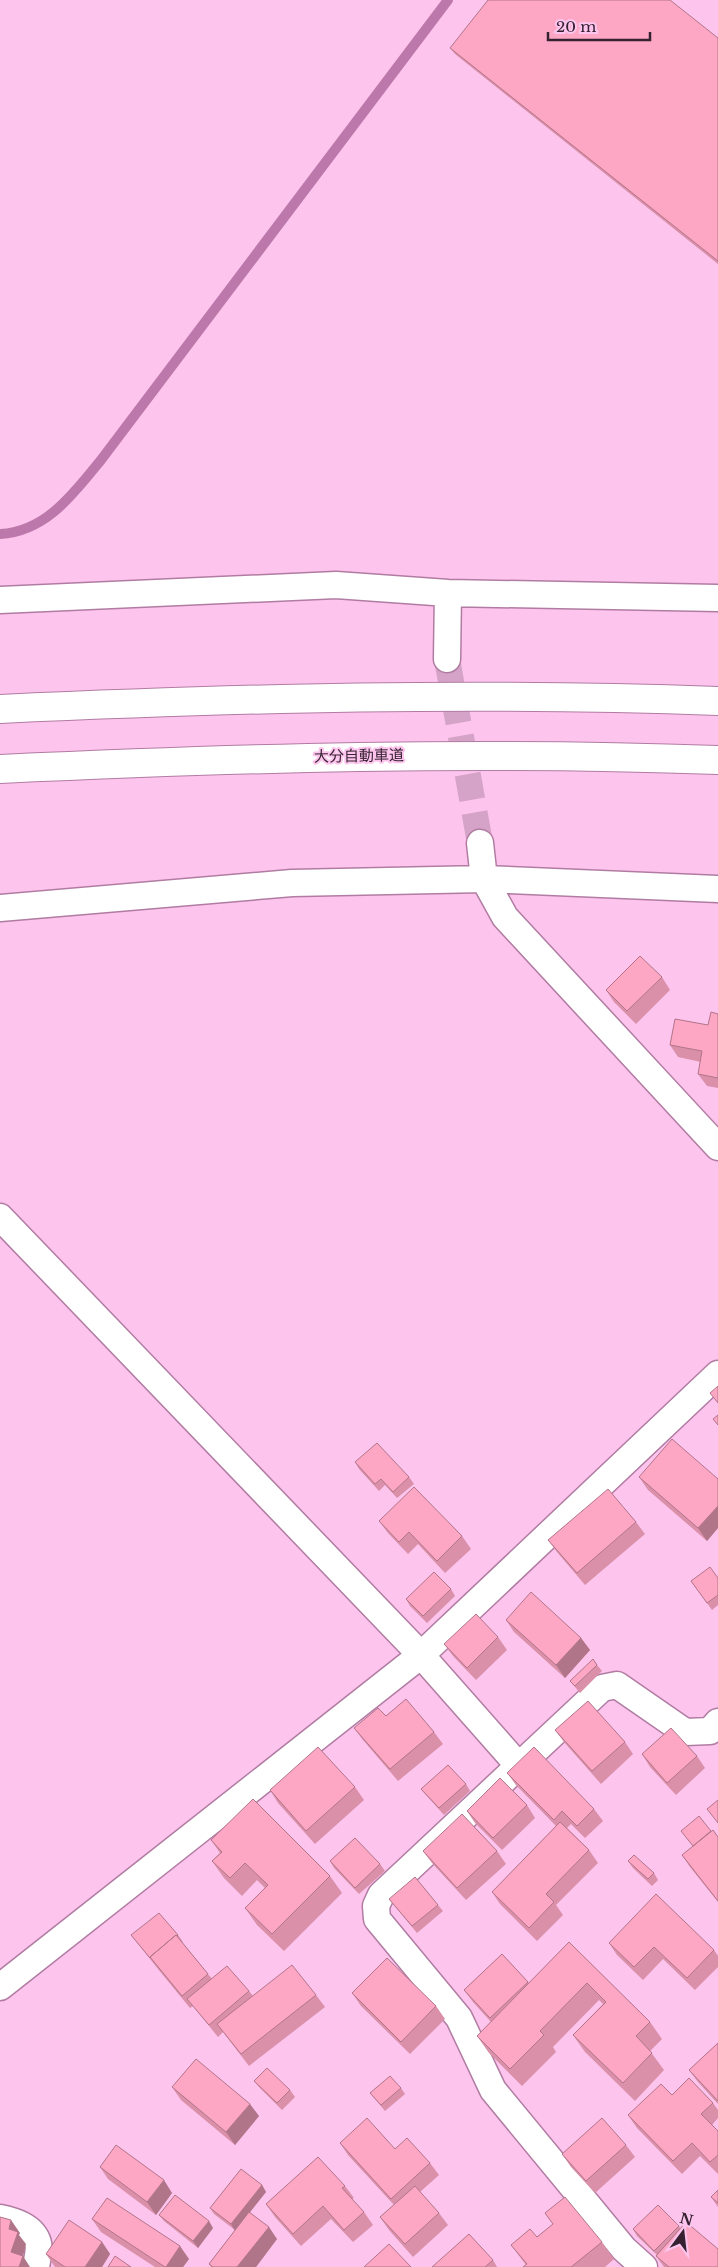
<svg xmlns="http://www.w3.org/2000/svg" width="718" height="2267" font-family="'Libre Baskerville','Noto Sans JP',serif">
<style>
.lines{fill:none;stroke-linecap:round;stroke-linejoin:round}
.stream{stroke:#bc78aa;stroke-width:10}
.street-tunnel{stroke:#d5a3c7;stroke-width:26;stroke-dasharray:26 13;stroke-linecap:butt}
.street-casing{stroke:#b17ca2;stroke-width:29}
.highway-casing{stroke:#b17ca2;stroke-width:30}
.street{stroke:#fff;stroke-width:26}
.highway{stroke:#fff;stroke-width:28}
.wall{fill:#da90a9}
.shaded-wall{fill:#b1758a}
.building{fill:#fda7c5;stroke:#b1758a}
.labels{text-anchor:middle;stroke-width:4;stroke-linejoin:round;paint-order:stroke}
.street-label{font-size:15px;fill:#362131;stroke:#fdc4ed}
</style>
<rect width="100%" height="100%" fill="#fdc4ed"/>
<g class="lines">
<path class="stream" d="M0 534C46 532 74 493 101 460L448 0"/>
<path class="street-tunnel" d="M447 659 480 843"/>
<defs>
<path id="street" d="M0 600 336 585 448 593 718 598
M447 659 448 593
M480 843 484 879 505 917 718 1147
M0 908 292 883 484 879 718 889
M0 1217 421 1655 518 1765
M0 1987 421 1655 718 1374
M0 2218C14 2221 33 2226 38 2243 40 2249 37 2260 36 2267
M644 2267 624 2249 493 2090 459 2018 377 1919 376 1906 381 1895 602 1688 617 1685 685 1732 710 1731 718 1722"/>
<path id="highway" d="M0 709C239 698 479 692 718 701
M0 769C239 758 478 751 718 760"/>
</defs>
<use href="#street" class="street-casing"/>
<use href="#highway" class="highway-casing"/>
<use href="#street" class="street"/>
<use href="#highway" class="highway"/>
</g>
<path class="wall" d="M718 38V264L455 54 450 48Z
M662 977 670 990 636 1024 614 1002 606 990Z
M718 1014V1088L707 1086 698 1074 701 1062 678 1057 670 1045 708 1025Z
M355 1462 409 1477 414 1484 397 1498 385 1485 379 1491 359 1469Z
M639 1477 718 1479V1528L707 1541 648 1490Z
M379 1521 462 1536 471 1549 445 1573 418 1544 408 1554 388 1533Z
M636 1522 645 1534 585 1585 557 1552 548 1540Z
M718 1578V1605L712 1610 691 1581Z
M451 1589 455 1596 427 1623 410 1606 406 1599Z
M506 1620 581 1638 590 1650 565 1678 514 1632Z
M498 1637 507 1650 476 1680 453 1656 444 1644Z
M597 1665 602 1671 580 1693 570 1681Z
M386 1716 434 1732 443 1744 398 1781 363 1740 354 1728Z
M555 1730 625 1742 633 1754 601 1784 564 1742Z
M642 1754 697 1756 705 1768 676 1795 650 1767Z
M507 1773 594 1809 603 1821 585 1838 571 1824 567 1828 589 1850 598 1863 556 1905 563 1915 537 1941 500 1904 492 1892 556 1826 516 1785Z
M466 1784 470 1791 444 1815 426 1795 421 1789Z
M355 1787 364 1800 315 1844 278 1803 270 1790Z
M527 1805 535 1818 502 1850 475 1823 467 1811Z
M681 1831H711L718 1837V1902L690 1867 682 1855 693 1846Z
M211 1840 330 1876 342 1893 284 1951 257 1925 245 1908 265 1888 257 1880 242 1896 224 1878 212 1861 220 1853Z
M423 1851H497L506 1864 466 1900 432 1863Z
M330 1861 380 1864 385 1871 359 1894 334 1868Z
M628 1861 654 1873 658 1880 652 1886 633 1868Z
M389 1899 438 1905 443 1911 417 1933Z
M131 1935H178L183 1942H182L212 1979 249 1991 253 1996 316 1995 325 2007 249 2066 223 2032 218 2037 193 2006 190 2008 158 1969Z
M569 1942 650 2022 662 2039 650 2051 664 2070 635 2101 585 2052 573 2035 603 2004 599 2000 553 2047 556 2052 522 2086 489 2053 477 2036 491 2022 473 2002 464 1990 502 1954 529 1983Z
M609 1943 714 1950 718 1956V1967L695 1990 663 1959 643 1980 617 1955Z
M352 1993 436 2006 445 2019 410 2054 361 2006Z
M718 2043V2104L698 2082 689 2070Z
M254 2081 290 2090 295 2097 282 2110 259 2087Z
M172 2087 259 2116 235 2145 181 2100Z
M401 2088 405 2094 385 2111 370 2093Z
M672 2095 713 2103 718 2110V2118L712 2125 718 2131V2174L700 2156 682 2174 637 2128 628 2115Z
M340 2143 395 2149 430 2163 439 2175 420 2192 439 2213 448 2225 413 2257 389 2230 380 2217 394 2205 348 2155Z
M626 2145 635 2157 595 2193 571 2167 562 2154Z
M100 2167 172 2193 156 2215 108 2179Z
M262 2185 266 2192 250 2212 277 2239 256 2267H211L209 2264 235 2230 214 2214 210 2208Z
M345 2186 354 2198 352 2199 364 2212 373 2225 353 2242 331 2219 301 2246 275 2217 266 2204Z
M718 2190V2207L711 2197Z
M545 2213 602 2242 614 2259 605 2267H523L526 2265 511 2245 537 2237 553 2224Z
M159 2215 213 2228 198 2248 164 2221Z
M92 2219 189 2259 183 2267H155L101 2232Z
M679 2226 680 2228 718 2267H664L656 2256 657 2255 637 2236 633 2229Z
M102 2242 110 2254 102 2267H55L46 2254Z
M493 2260 497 2267H432Z"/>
<path class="shaded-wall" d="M718 1506V1528L707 1541 698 1528Z
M581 1638 590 1650 565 1678 556 1665Z
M250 2104 259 2116 235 2145 226 2132Z
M164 2180 172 2193 156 2215 147 2202Z
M262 2185 266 2192 235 2231 231 2224Z
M11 2220 20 2233 19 2235 26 2244 23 2256 30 2267H19L11 2252 9 2229Z
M209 2221 213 2228 198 2248 193 2241Z
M269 2227 277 2239 256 2267H237Z
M102 2242 110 2254 102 2267H85Z
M180 2246 189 2259 183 2267H166Z"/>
<path class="building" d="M488 0H670L718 38V261L450 48Z
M640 956 662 977 627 1011 606 990Z
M711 1012 718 1014V1078L698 1074 702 1051 670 1045 675 1019 708 1025Z
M718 1386V1403L710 1393Z
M718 1415V1425L713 1419Z
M672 1439 718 1479V1506L698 1528 639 1477Z
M377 1443 409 1477 393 1492 381 1479 375 1484 355 1462Z
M414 1487 462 1536 437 1561 409 1532 399 1542 379 1521Z
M608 1489 636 1522 577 1573 548 1540Z
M710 1567 718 1578V1595L707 1603 691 1581Z
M434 1572 451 1589 423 1616 406 1599Z
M531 1592 581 1638 556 1665 506 1620Z
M476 1614 498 1637 467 1668 444 1644Z
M593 1659 597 1665 575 1686 570 1681Z
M406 1699 434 1732 390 1769 354 1728 378 1708 386 1716Z
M588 1701 625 1742 592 1771 555 1730Z
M671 1728 697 1756 667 1783 642 1754Z
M318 1747 355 1787 306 1831 270 1790Z
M534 1747 594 1809 577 1826 562 1811 554 1820 507 1773Z
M448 1765 466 1784 439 1808 421 1789Z
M500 1778 527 1805 493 1838 467 1811Z
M253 1799 330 1876 272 1934 245 1908 268 1885 245 1863 230 1878 212 1861 222 1852 211 1840Z
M718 1800V1823L707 1809Z
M462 1814 497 1851 457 1888 423 1851Z
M699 1816 711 1831 693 1846 681 1831Z
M560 1822 589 1850 546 1894 554 1902 529 1928 492 1892Z
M713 1830 718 1837V1901L682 1855Z
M355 1838 380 1864 355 1888 330 1861Z
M634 1855 654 1873 648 1879 628 1861Z
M415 1877 438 1905 412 1926 389 1899Z
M656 1894 714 1950 687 1978 654 1947 634 1967 609 1943Z
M159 1913 178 1935 177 1936 176 1935 150 1957V1958L131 1935Z
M176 1935 208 1974 182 1996 150 1957Z
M569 1942 650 2022 636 2036 652 2053 623 2083 573 2035 606 2002 587 1983 540 2031 544 2035 510 2069 477 2036Z
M502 1954 528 1982 490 2018 464 1990Z
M387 1958 436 2006 401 2042 352 1993Z
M292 1965 316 1995 241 2054 217 2024Z
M227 1966 249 1991 209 2025 187 1999Z
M718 2043V2101L689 2070Z
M196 2059 250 2104 226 2132 172 2087Z
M267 2068 290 2090 277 2103 254 2081Z
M390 2076 401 2088 381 2105 370 2093Z
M689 2078 713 2103 701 2114 718 2131V2155L710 2162 692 2143 673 2161 628 2115 661 2084 672 2095Z
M367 2118 395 2149 407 2138 430 2163 391 2199 340 2143Z
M602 2118 626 2145 586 2181 562 2154Z
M116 2145 164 2180 147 2202 100 2167Z
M318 2157 345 2186 342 2188 364 2212 344 2230 323 2206 293 2234 266 2204Z
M241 2169 262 2185 231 2224 210 2208Z
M415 2186 439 2213 405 2244 380 2217Z
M718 2190V2203L711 2197Z
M175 2195 209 2221 193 2241 159 2215Z
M565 2197 602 2242 571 2267H523L527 2264 511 2245 530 2229 537 2237 553 2224 545 2213Z
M107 2198 180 2246 166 2267H165L92 2219Z
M658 2205 679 2226 654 2251 633 2229Z
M249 2212 269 2227 237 2267H213L209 2264Z
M0 2217 11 2220 9 2229 18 2232 11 2252 23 2256 19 2267H0Z
M69 2220 102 2242 85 2267H65L46 2254Z
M686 2222 718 2249V2267H669L656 2256Z
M469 2234 493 2260 485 2267H432Z
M389 2244 411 2267H364Z
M115 2256 131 2267H108Z"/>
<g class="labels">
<g class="street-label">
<text transform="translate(359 756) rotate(-1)" y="5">大分自動車道</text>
</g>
</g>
<g transform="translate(683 2232) rotate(15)" stroke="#fdc4ed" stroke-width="4" paint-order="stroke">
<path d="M0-4L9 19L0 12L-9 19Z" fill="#362131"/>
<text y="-8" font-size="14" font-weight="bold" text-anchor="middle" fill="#362131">N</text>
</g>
<path d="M548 32v8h102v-8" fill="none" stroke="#362131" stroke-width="2.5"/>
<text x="556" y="32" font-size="15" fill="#362131" stroke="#fdc4ed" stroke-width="4" paint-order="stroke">20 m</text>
</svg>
